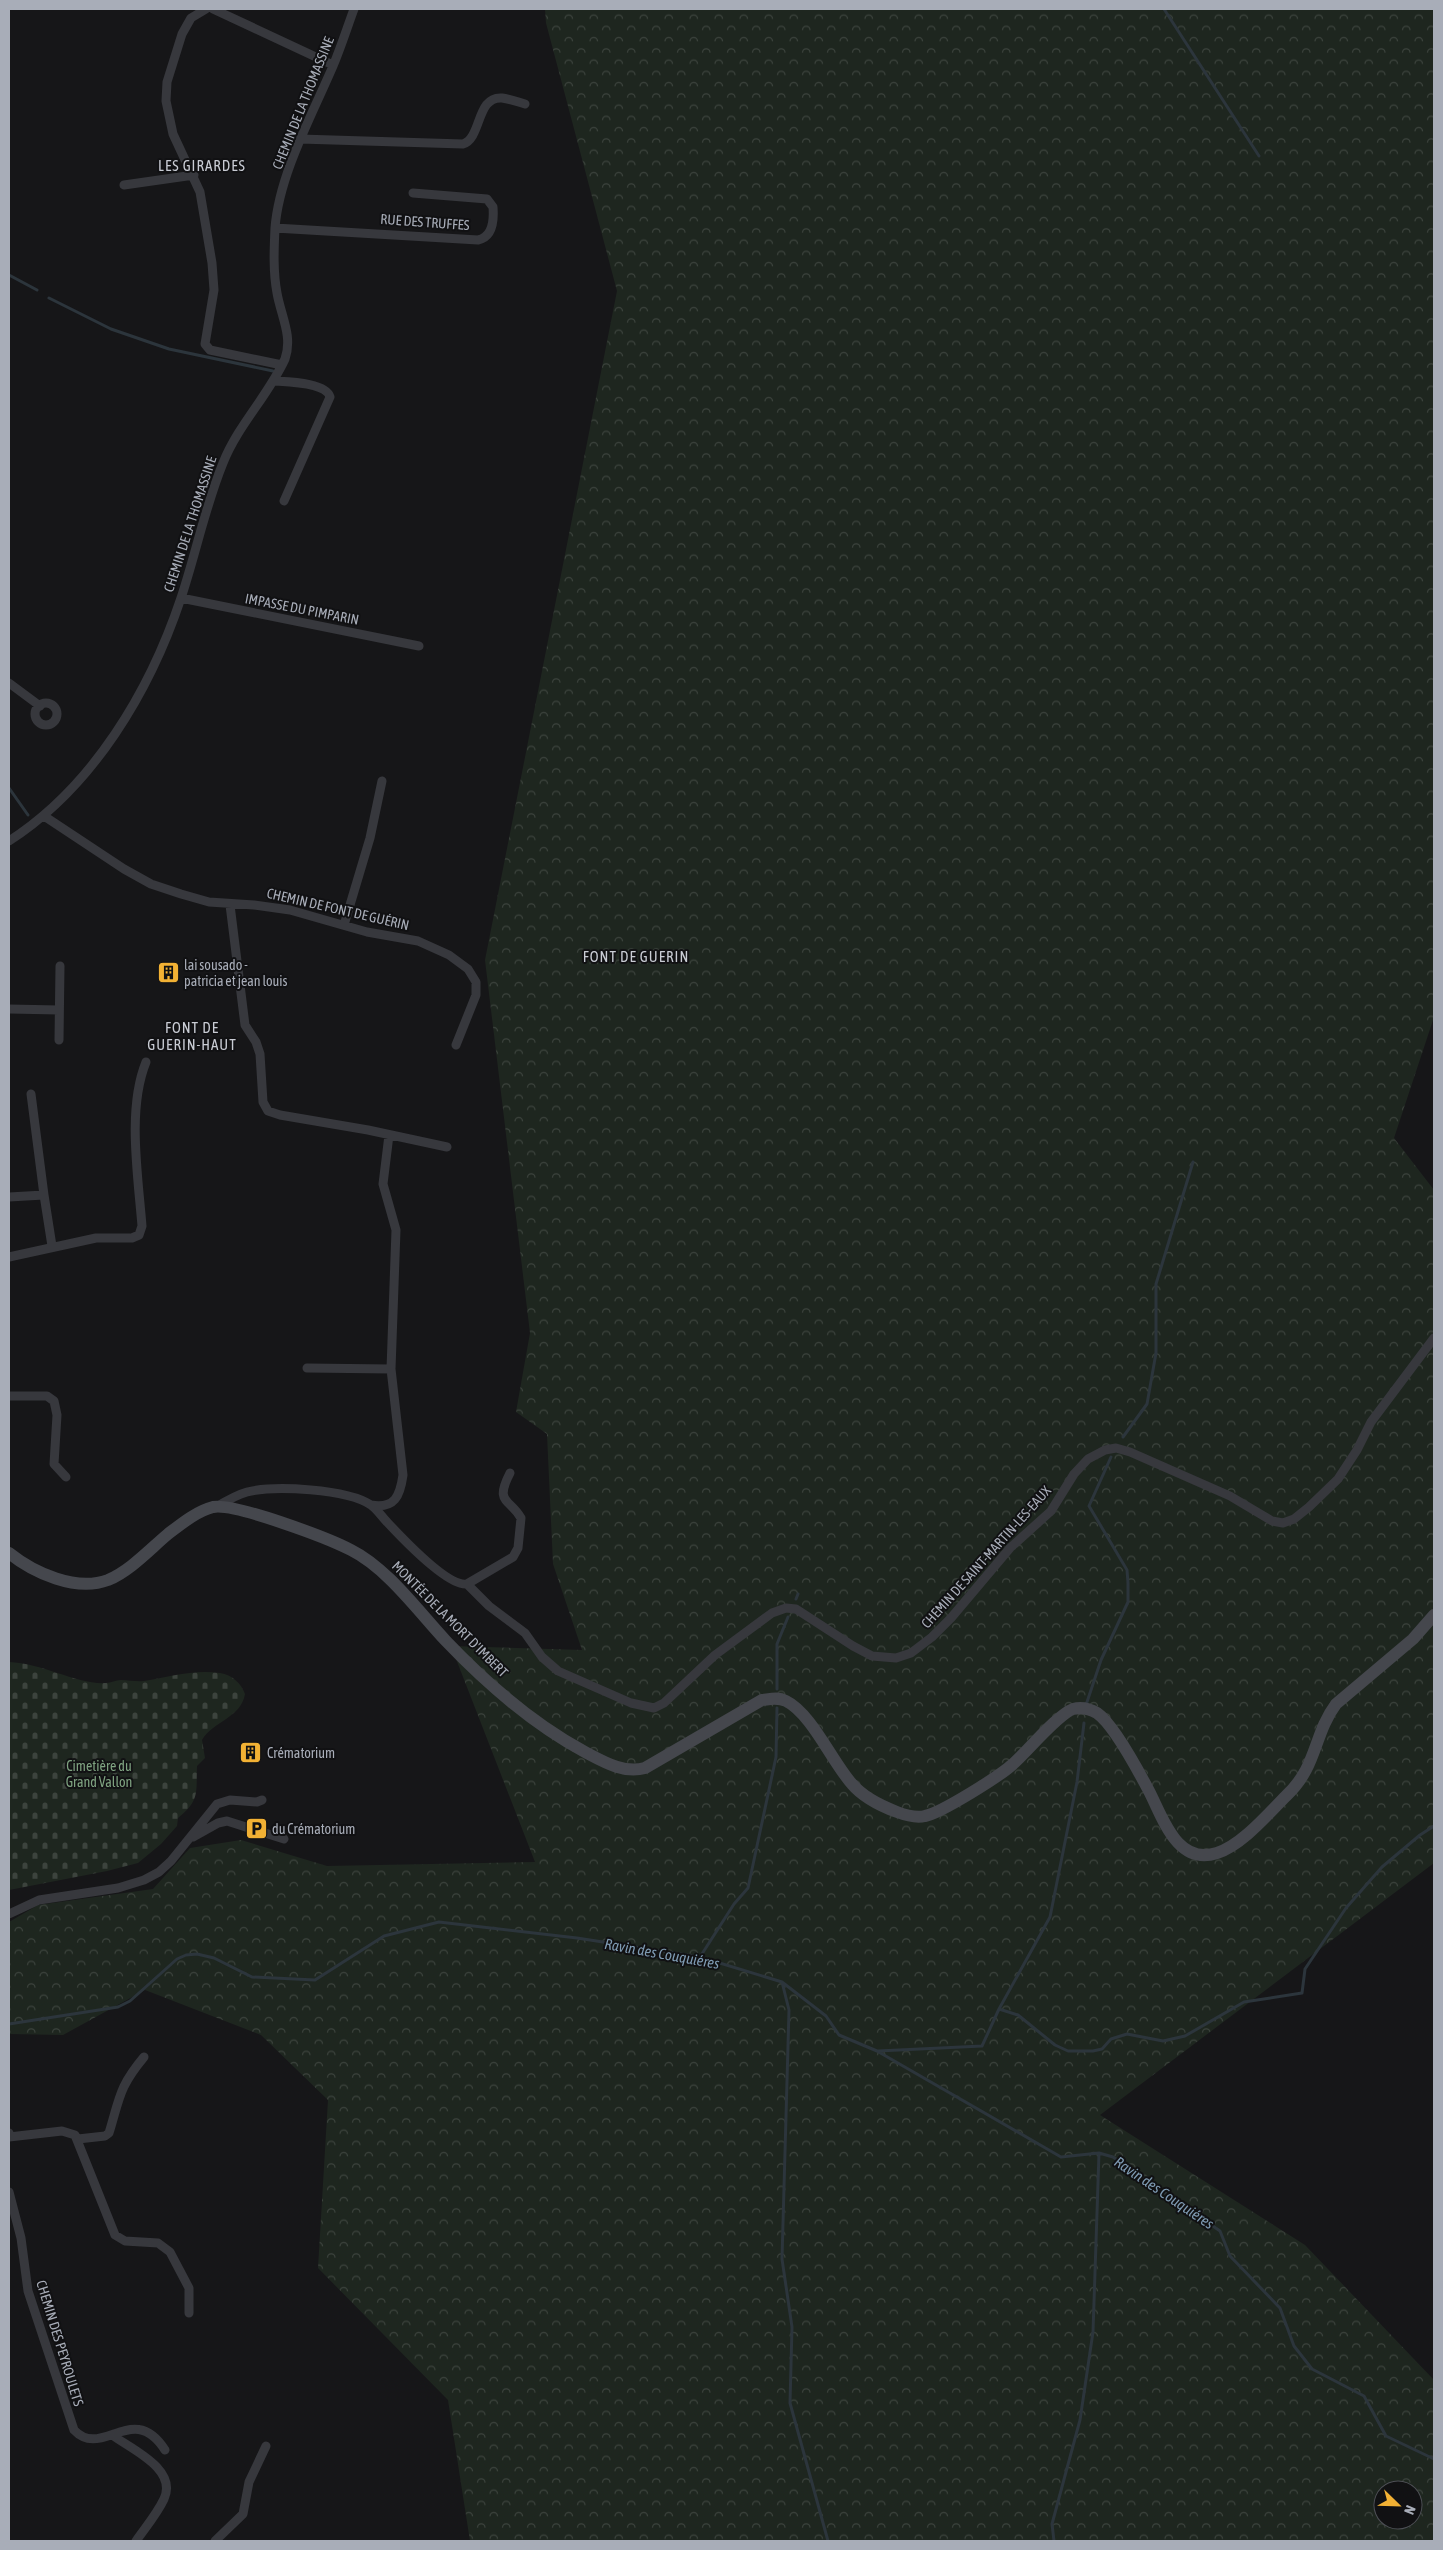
<svg xmlns="http://www.w3.org/2000/svg" width="1443" height="2550" font-family="'Asap Condensed',sans-serif">
<style>
.forest{fill:url(#forest-crowns);fill-rule:evenodd}
.cemetery{fill:url(#cemetery-stones)}
.lines{fill:none;stroke-linecap:round;stroke-linejoin:round}
.stream{stroke:#2c353c;stroke-width:3}
.street{stroke:#37383d;stroke-width:9}
.secondary{stroke:#45474d;stroke-width:12}
.labels{text-anchor:middle;stroke-width:4;stroke-linejoin:round;paint-order:stroke}
.street-label{font-size:14px;fill:#a8adb8;stroke:#111113}
.poi-label{font-size:14px;fill:#a8adb8;stroke:#111113;text-anchor:start}
.park-label{font-size:14px;fill:#7fa381;stroke:#111113}
.neighbourhood-label{font-size:15px;letter-spacing:1px;fill:#c9ccd4;stroke:#111113}
.water-label{font-size:15px;font-style:italic;fill:#7f9bb3;stroke:#111113}
</style>
<defs>
<pattern id="forest-crowns" width="20" height="18" patternUnits="userSpaceOnUse" patternTransform="scale(1.25)"><rect width="20" height="18" fill="#1e261f"/><path d="M2 6a3 3 0 1 1 6 0M12 15a3 3 0 1 1 6 0" fill="none" stroke="#3c433d"/></pattern>
<pattern id="cemetery-stones" width="16" height="16" patternUnits="userSpaceOnUse" patternTransform="scale(1.25)"><rect width="16" height="16" fill="#1e261f"/><path d="M2 7V4a2 2 0 0 1 4 0v3zM10 15v-3a2 2 0 0 1 4 0v3z" fill="#3c433d"/></pattern>
</defs>
<rect width="100%" height="100%" fill="#161618"/>
<path class="forest" d="M545 9H1434V1017L1394 1138 1434 1190V1863L1100 2115 1305 2245 1434 2380V2541H470L448 2400 318 2268 328 2100 261 2035 145 1990 63 2035 9 2034V1922L38 1905 153 1889 190 1848 241 1840 327 1866 535 1862 451 1646 582 1650 553 1564 547 1434 516 1412 530 1333 485 960 617 291 546 23ZM1383 2490H1413V2520H1383Z"/>
<path class="cemetery" d="M9 1662C42 1663 78 1685 106 1683 111 1683 116 1680 121 1680 129 1680 136 1682 144 1681 169 1677 194 1669 220 1673 232 1675 241 1683 245 1694 241 1718 213 1721 202 1740L205 1758 197 1766C196 1793 200 1800 178 1818L177 1826 161 1844 138 1863 107 1871 9 1890Z"/>
<g class="lines">
<path class="stream" d="M1164 9 1259 156
M9 275 37 290
M49 298 111 329 169 349 273 371
M9 788 28 815
M1123 1437 1147 1404 1156 1353V1284L1193 1162
M796 1599 798 1594
M777 1689V1644L788 1617
M1086 1705 1101 1660 1128 1602V1583L1127 1570 1089 1506 1111 1457
M700 1957 734 1904 748 1888 776 1757 777 1708
M782 1982 789 2010 782 2259 792 2327 790 2403 828 2541
M999 2009 1050 1917 1077 1782 1084 1723
M9 2024 118 2007 130 2001 177 1959 186 1955 197 1954 214 1958 252 1977 315 1980 384 1936 439 1922 577 1938 700 1957 782 1982 826 2016 839 2035 877 2051 1061 2157 1099 2153 1113 2157 1220 2231 1230 2256 1280 2308 1294 2346 1312 2369 1364 2396 1386 2436 1434 2459
M878 2051 982 2046 999 2009 1018 2015 1055 2045 1068 2051H1093L1102 2049 1111 2039 1127 2034 1163 2041 1185 2036 1244 2002 1302 1993 1305 1969 1346 1908 1382 1867 1420 1835 1434 1826
M1054 2541 1052 2524 1080 2420 1093 2332 1099 2153"/>
<path class="street" d="M206 9 191 18 182 34 167 82 166 101 173 134 200 192 212 263 214 290 205 344 210 350 282 365
M213 9 333 65
M300 139 463 144C482 138 476 96 502 98 510 99 518 102 525 104
M124 185 194 175
M275 228 478 240C493 237 494 220 493 207L487 199 413 193
M273 381C287 382 326 382 330 397L284 501
M181 598 419 646
M9 683 40 706
M35 714a11 11 0 1 1 22 0a11 11 0 1 1-22 0Z
M44 816 124 869 151 884 181 894 209 902 254 905 290 910 367 932 418 941 449 955 468 969 476 982V995L456 1045
M9 841C93 787 150 691 181 598 196 553 205 507 223 463 238 425 268 396 285 359 293 336 281 316 277 293 273 272 274 249 275 228 279 175 312 115 333 66 341 47 347 28 354 9
M230 905 245 1025 256 1042 260 1054 263 1102 268 1111 280 1115 368 1130 447 1147
M344 925 370 838 382 781
M9 1009 59 1010
M59 1040 60 966
M31 1094 44 1195
M9 1197 44 1195 52 1246
M9 1257 96 1238H132L139 1235 142 1226C138 1175 127 1109 146 1062
M307 1368 391 1369
M9 1396H47L54 1401 57 1415 54 1464 66 1477
M371 1505C395 1509 400 1496 403 1475L391 1369 396 1230 383 1184 389 1135
M216 1507C226 1501 236 1495 247 1492 275 1485 347 1489 371 1505 377 1509 382 1517 387 1522 401 1537 448 1587 467 1584L513 1557 518 1548 521 1518C510 1498 494 1504 510 1473
M467 1584 489 1606 525 1633 542 1657 558 1671 631 1703 654 1708 664 1703 715 1655 772 1613 786 1608 796 1609 853 1646 872 1656 896 1658 911 1653 932 1637 951 1618 1010 1548 1051 1511 1074 1474 1088 1459 1105 1450 1116 1448 1130 1452 1230 1496 1272 1521 1283 1523 1294 1519 1309 1507 1338 1479 1357 1450 1371 1422 1434 1338
M193 1837 218 1823 227 1821 284 1839
M9 1914 39 1900 118 1888 144 1880 159 1872 171 1861 217 1804 230 1800 257 1802 262 1800
M9 2133V2137L62 2131 75 2135 115 2235 125 2241 158 2243 170 2252 189 2288V2313
M78 2139 105 2136 109 2133C120 2097 119 2087 144 2057
M9 2192 21 2238 28 2291 74 2430C102 2460 133 2400 165 2450
M112 2435C131 2449 178 2469 164 2499 157 2514 145 2528 136 2541
M215 2541 243 2514 249 2482 266 2446"/>
<path class="secondary" d="M9 1553C34 1573 76 1592 108 1580 130 1571 150 1549 168 1534 181 1524 197 1511 213 1507 235 1503 328 1538 351 1550 387 1568 418 1611 446 1641 487 1684 533 1724 585 1752 604 1762 624 1774 645 1768L762 1700C771 1699 778 1697 786 1701 811 1713 833 1763 852 1784 863 1797 881 1806 897 1812 905 1815 917 1818 925 1816 941 1813 1000 1776 1013 1764 1027 1752 1057 1715 1073 1709 1081 1707 1090 1709 1097 1713 1113 1724 1139 1772 1149 1791 1163 1818 1177 1866 1217 1853 1242 1845 1268 1814 1286 1796 1318 1766 1313 1735 1336 1704L1413 1639 1434 1615"/>
</g>
<defs>
<symbol id="building-square" viewBox="-11 -11 22 22"><rect x="-9" y="-9" width="18" height="18" rx="4" fill="#f2b134" stroke="#111113"/><path d="M-4-6H4V6H1V3H-1V6H-4ZM-2.5-4.3h1.7v1.8h-1.7ZM.8-4.3h1.7v1.8H.8ZM-2.5-1h1.7V.8h-1.7ZM.8-1h1.7V.8H.8Z" fill="#111"/></symbol>
<symbol id="parking-square" viewBox="-11 -11 22 22"><rect x="-9" y="-9" width="18" height="18" rx="4" fill="#f2b134" stroke="#111113"/><path d="M-3.5-5.5H1a3.5 3.5 0 0 1 0 7H-1V5.5H-3.5ZM-1-3.4V-.6H.8a1.4 1.4 0 0 0 0-2.8Z" fill="#111"/></symbol>
</defs>
<g fill-rule="evenodd">
<use href="#building-square" x="156" y="960" width="25" height="25"/>
<use href="#building-square" x="238" y="1740" width="25" height="25"/>
<use href="#parking-square" x="244" y="1816" width="25" height="25"/>
</g>
<g class="labels">
<g class="street-label">
<text transform="translate(303 103) rotate(-68)" y="5">CHEMIN DE LA THOMASSINE</text>
<text transform="translate(425 222) rotate(4)" y="5">RUE DES TRUFFES</text>
<text transform="translate(190 524) rotate(-72)" y="5">CHEMIN DE LA THOMASSINE</text>
<text transform="translate(302 609) rotate(11)" y="5">IMPASSE DU PIMPARIN</text>
<text transform="translate(338 909) rotate(13)" y="5">CHEMIN DE FONT DE GUÉRIN</text>
<text transform="translate(986 1557) rotate(-48)" y="5">CHEMIN DE SAINT-MARTIN-LES-EAUX</text>
<text transform="translate(450 1619) rotate(45)" y="5">MONTÉE DE LA MORT D'IMBERT</text>
<text transform="translate(60 2343) rotate(73)" y="5">CHEMIN DES PEYROULETS</text>
</g>
<g class="poi-label">
<text x="184" y="970">lai sousado -<tspan x="184" dy="16">patricia et jean louis</tspan></text>
<text x="267" y="1758">Crématorium</text>
<text x="272" y="1834">du Crématorium</text>
</g>
<g class="park-label">
<text x="99" y="1771">Cimetière du<tspan x="99" dy="16">Grand Vallon</tspan></text>
</g>
<g class="neighbourhood-label">
<text x="202" y="171">LES GIRARDES</text>
<text x="636" y="962">FONT DE GUERIN</text>
<text x="192" y="1033">FONT DE<tspan x="192" dy="17">GUERIN-HAUT</tspan></text>
</g>
<g class="water-label">
<text transform="translate(662 1954) rotate(10)" y="5">Ravin des Couquiéres</text>
<text transform="translate(1164 2193) rotate(34)" y="5">Ravin des Couquiéres</text>
</g>
</g>
<rect width="1443" height="2550" fill="none" stroke="#a8adb8" stroke-width="20"/>
<g transform="translate(1398 2505) rotate(113)"><circle r="24" fill="#111113" stroke="#4d4f55"/>
<path d="M0-4L9 19L0 12L-9 19Z" fill="#f2b134"/>
<text y="-8" font-size="14" font-weight="bold" text-anchor="middle" fill="#a8adb8">N</text>
</g>
</svg>
